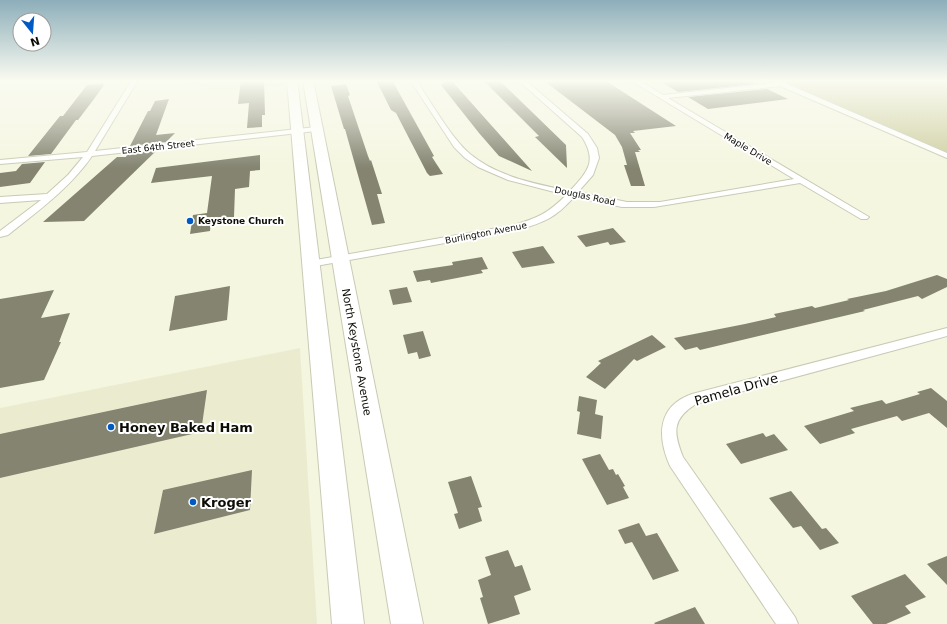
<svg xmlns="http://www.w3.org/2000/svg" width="947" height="624" font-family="'DejaVu Sans',sans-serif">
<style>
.built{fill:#ebeccf}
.green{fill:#cfcfa2}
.building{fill:#848471}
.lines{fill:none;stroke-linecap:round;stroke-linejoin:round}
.street-casing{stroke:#c9cab5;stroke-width:2}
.primary-casing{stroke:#c9cab5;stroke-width:2}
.street{fill:#fff;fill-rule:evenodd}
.primary{fill:#fff;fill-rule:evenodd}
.poi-dot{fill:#015ac3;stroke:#fff;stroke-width:1.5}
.labels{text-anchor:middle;stroke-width:4;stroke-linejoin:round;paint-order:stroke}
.far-street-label{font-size:9px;fill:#0d0d06;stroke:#fff}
.far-poi-label{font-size:9px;font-weight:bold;fill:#0d0d06;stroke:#fff;text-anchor:start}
.street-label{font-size:11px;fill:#0d0d06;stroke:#fff}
.near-street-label{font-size:13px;fill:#0d0d06;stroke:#fff}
.near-poi-label{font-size:13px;font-weight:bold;fill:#0d0d06;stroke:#fff;text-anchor:start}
</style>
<rect width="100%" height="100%" fill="#f5f6e0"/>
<path class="built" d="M191 80H287V85L206 92 208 86 191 85Z
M300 348 317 624H0V408Z"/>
<path class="green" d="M771 80H947V156Z"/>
<path class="building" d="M241 80H264L265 115H262V127L247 128 249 103 238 104Z
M376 80H392L434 156 432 157 443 174 430 176 427 173 396 113 391 110Z
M446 80H451L532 171 499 156 479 133 441 85Z
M483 80H499L566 145 567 168 535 137 539 136Z
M548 80 606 81 676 126 633 131 635 133H630L641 150H638L640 152H635L645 186H631L624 165H627L622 147 615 135 547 83 550 82Z
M691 80H748L755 84 678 92 663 83Z
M104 83 103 85H104L94 99 78 120H76L51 154 28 156 60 116H63L87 85Z
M346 84 350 95 348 96 368 156 370 161 371 160 382 194H377L385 223 372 225 345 129H344L331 86Z
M767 89 788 99 708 109 688 97Z
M169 99 156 135 175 133 166 142 130 146 148 111H150L155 101Z
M157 150 84 221 43 222 117 157H126L127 154Z
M260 155V170L250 171 249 187 235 189 234 217 211 220 210 231 190 234 193 215 207 213 212 176 151 183 156 168Z
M45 162 30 183 0 187V173L16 171 22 164Z
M613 228 626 242 610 245 608 242 586 247 577 236Z
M543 246 555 263 522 268 512 252Z
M482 257 488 269 481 270 483 273 431 283 430 280 417 282 413 271 453 265 452 262Z
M937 275 947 279V287L922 299 918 296 863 310 865 311 700 350 697 347 685 350 674 338 745 324 776 317 774 314 812 306 815 308 849 300 847 299 886 291Z
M230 286 227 320 169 331 175 296Z
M407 287 412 302 393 305 389 290Z
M54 290 41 318 70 313 59 342H61L44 380 0 388V299Z
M423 331 431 356 419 359 417 352 408 354 403 335Z
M652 335 666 347 637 361 634 359 605 389 586 377 601 363 598 361Z
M931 388 947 401V428L929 413 902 421 897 416 851 429 855 433 820 444 804 426 854 411 850 408 882 400 886 404 920 394 917 392Z
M207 390 201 432 0 478V434Z
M579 396 597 400 595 414 603 416 601 439 577 434 580 412 577 411Z
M763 433 766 437 774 434 788 450 741 464 726 444Z
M600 454 609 470 613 469 616 475 618 474 625 486 623 487 629 498 607 505 582 459Z
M252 470 250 510 154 534 163 490Z
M471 476 482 507 478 508 482 521 459 529 454 514 458 513 448 482Z
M791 491 822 529 826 528 839 543 820 550 801 526 793 528 769 498Z
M639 523 646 536 657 533 679 571 653 580 632 542 625 544 618 530Z
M508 550 515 567 522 565 531 590 514 596 520 614 488 624 480 598 483 597 478 580 491 575 485 557Z
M947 556V585L927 564Z
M905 574 926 597 905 606 911 613 886 624H873L851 596Z
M695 607 705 624H655L654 623Z"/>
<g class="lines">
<defs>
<path id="street" d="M132 80H138L95 151 316 127 320 129 316 131 92 156C70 188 38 211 8 235L0 237V231L41 200 0 203V197L47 194 68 175 83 157 0 164V160L87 152Z
M410 80H416C431 102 451 138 470 154 498 177 536 184 570 191 587 172 598 162 582 137L518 80H525L588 134 597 148 599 158 593 175 578 192 627 202H660L794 179 630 80H638L663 95 774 83 769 80H778L947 153V158L780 86 668 98 869 217 867 219H861L800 183 654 207H622L574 197C555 218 545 222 518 230L310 267 306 266 305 264 310 261 514 225C537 218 549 213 566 195L508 180 478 167 465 158 454 147Z
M947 328V336L696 404C672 419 673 432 683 457L795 617 798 624H776L670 466C657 437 657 406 692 394Z"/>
<path id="primary" d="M287 80H297L364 624H332Z
M303 80H313L423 624H391Z"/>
</defs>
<use href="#street" class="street-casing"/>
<use href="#primary" class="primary-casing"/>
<use href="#street" class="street"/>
<use href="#primary" class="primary"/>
</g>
<linearGradient id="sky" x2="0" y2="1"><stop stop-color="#8daeba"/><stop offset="0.48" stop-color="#fafbf1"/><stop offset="1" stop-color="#fafbf1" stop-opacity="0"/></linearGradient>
<rect width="947" height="168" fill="url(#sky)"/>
<g class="poi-dot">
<circle cx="190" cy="221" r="4"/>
<circle cx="111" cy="427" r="4"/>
<circle cx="193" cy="502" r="4"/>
</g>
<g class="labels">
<g class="far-street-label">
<text transform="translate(158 147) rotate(-6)" y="3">East 64th Street</text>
<text transform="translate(748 149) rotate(31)" y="3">Maple Drive</text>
<text transform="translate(585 196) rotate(12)" y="3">Douglas Road</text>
<text transform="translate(486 233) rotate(-11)" y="3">Burlington Avenue</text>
</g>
<g class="far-poi-label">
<text x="198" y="224">Keystone Church</text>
</g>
<g class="street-label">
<text transform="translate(357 352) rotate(80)" y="4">North Keystone Avenue</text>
</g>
<g class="near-street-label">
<text transform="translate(736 389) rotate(-16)" y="5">Pamela Drive</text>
</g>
<g class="near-poi-label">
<text x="119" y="432">Honey Baked Ham</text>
<text x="201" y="507">Kroger</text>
</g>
</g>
<g transform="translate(32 32) rotate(163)"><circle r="19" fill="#ffffff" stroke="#9e9e9b"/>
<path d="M0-3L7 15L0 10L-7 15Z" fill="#015ac3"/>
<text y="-6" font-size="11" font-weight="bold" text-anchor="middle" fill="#0d0d06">N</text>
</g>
</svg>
